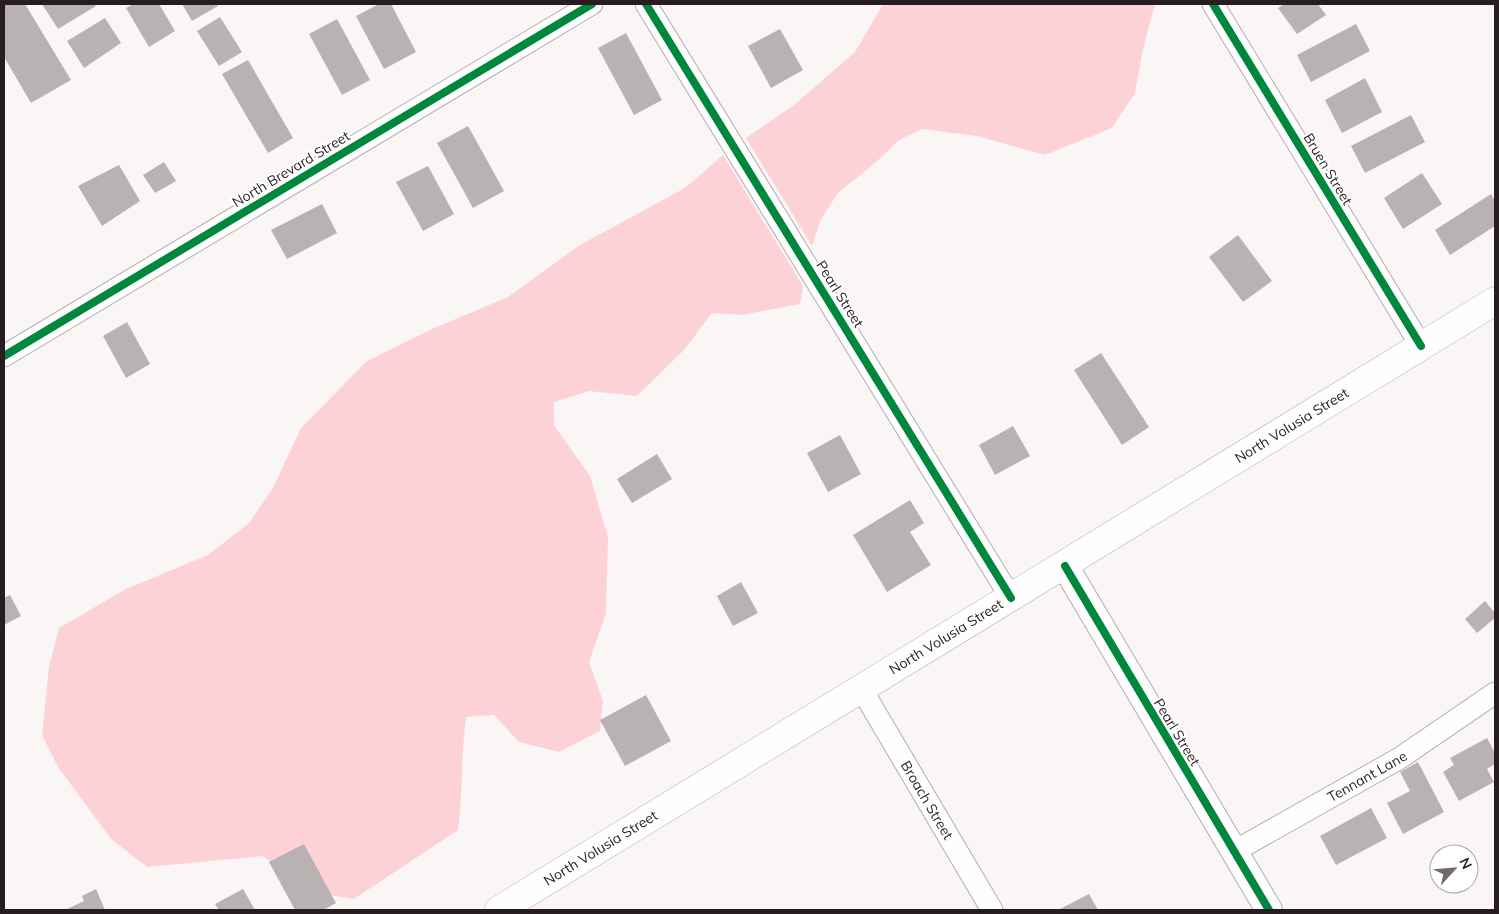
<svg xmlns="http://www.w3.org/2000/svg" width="1499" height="914" font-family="Mulish,sans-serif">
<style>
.green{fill:#fdd2d6}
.building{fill:#b9b2b2}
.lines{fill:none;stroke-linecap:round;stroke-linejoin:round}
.minor-casing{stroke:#b4acad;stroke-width:23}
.tertiary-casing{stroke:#b4acad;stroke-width:28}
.secondary-casing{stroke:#b4acad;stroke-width:29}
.minor{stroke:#fefefe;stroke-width:21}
.tertiary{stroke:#fefefe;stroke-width:26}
.secondary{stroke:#fefefe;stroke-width:28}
.cycleway-casing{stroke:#fff;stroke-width:11}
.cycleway{stroke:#00873e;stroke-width:8}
.labels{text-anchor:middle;stroke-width:4;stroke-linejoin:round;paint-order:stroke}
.street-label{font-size:14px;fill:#271d1e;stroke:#fff}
</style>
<rect width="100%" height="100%" fill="#fbf6f6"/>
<path class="green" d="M883 4H1155L1143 49 1135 93 1112 128 1045 155 977 136 922 129 899 140 875 163 838 193 821 219 812 246 746 138 794 105 855 52Z
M723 155 803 286 800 304 742 315 712 313 684 350 637 396 589 391 554 402V425L590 476 608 537 606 613 589 662 603 701 600 731 559 752 519 742 494 715 466 717C461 755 463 792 458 830L354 899 310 892 263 856 147 867 111 839 58 767 42 735 49 667 59 628 126 589 208 555 249 523 273 488 301 428 367 361 432 329 508 297 580 245 685 188Z"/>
<path class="building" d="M4 4H25L71 80 31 103 4 57Z
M42 4H95L96 6 58 29Z
M133 4H159L175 31 149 47 126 8Z
M182 4H217L218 6 192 21Z
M379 4H391L416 52 384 69 356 16Z
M1284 4H1318L1326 15 1297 34 1278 8Z
M220 17 242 52 219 66 197 31Z
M105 18 121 43 84 68 67 41Z
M337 19 370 80 342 95 309 34Z
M1356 24 1370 51 1311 82 1297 55Z
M780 29 803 70 771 88 748 46Z
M626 33 662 100 634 115 598 48Z
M248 60 293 138 268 153 222 74Z
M1365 78 1382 112 1342 133 1325 100Z
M1411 115 1425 142 1365 173 1351 146Z
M468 126 504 191 473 208 437 143Z
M164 162 176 181 155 193 143 175Z
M119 165 140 201 102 226 78 186Z
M428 166 454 214 423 231 396 182Z
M1422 173 1442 204 1403 229 1384 198Z
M1491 194 1495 201V226L1450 255 1435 230Z
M322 204 337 233 287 259 271 230Z
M1238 235 1272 281 1243 302 1209 257Z
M127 322 150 364 126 378 103 336Z
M1101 353 1149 427 1122 445 1074 370Z
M1013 426 1030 456 995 475 979 445Z
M840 435 861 474 828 492 807 453Z
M657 454 672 479 632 503 617 479Z
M910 500 924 523 910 532 931 565 887 592 853 535Z
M741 582 758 613 733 626 717 596Z
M10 595 21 616 4 625V598Z
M1485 601 1495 613V618L1477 633 1465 619Z
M646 695 671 741 625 766 600 720Z
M1487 738 1495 753V764L1487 769 1494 782 1459 801 1443 772 1454 765 1450 758Z
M1418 762 1444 812 1403 834 1387 803 1410 791 1400 772Z
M1371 808 1387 838 1336 865 1320 836Z
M304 844 336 903 323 910H295L269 862Z
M96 889 105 910H65L84 901 82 896Z
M243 889 255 910H219L215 904Z
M1089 894 1098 910H1058Z"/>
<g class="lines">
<defs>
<g id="minor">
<path d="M646 4 1011 598"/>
<path d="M1213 4 1421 346"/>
<path d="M4 356 592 4"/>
<path id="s1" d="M862 690 992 910"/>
<path id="s2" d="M1233 852 1400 758 1495 693"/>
</g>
<path id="tertiary" d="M1065 566 1269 910"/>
<g id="secondary">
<path id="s3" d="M499 910 1495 301"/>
</g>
</defs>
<use href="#minor" class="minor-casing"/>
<use href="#tertiary" class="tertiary-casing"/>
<use href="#secondary" class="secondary-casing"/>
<use href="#minor" class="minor"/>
<use href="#tertiary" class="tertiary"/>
<use href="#secondary" class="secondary"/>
<defs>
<path id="cycleway" d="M646 4 1011 598
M1213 4 1421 346
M4 356 592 4
M1065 566 1269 910"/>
</defs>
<use href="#cycleway" class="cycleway-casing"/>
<use href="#cycleway" class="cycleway"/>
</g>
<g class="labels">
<g class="street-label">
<text transform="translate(291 169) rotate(-31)" y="5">North Brevard Street</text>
<text transform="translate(1328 169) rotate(59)" y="5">Bruen Street</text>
<text transform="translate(840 294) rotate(58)" y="5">Pearl Street</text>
<text dy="5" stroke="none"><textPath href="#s3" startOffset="929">North Volusia Street</textPath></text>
<text dy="5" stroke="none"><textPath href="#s3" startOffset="524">North Volusia Street</textPath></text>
<text transform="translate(1177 732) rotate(59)" y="5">Pearl Street</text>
<text dy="5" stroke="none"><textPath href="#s2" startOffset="154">Tennant Lane</textPath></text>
<text dy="5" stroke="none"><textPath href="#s1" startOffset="128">Broach Street</textPath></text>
<text dy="5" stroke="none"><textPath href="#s3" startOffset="119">North Volusia Street</textPath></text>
</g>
</g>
<rect width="1499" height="914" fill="none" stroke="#271d1e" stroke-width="10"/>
<g transform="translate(1454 869) rotate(64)"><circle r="24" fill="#ffffff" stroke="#a9a5a5"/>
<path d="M0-4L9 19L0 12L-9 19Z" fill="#71696a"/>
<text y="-8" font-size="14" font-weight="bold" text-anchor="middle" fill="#271d1e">N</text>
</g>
</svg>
